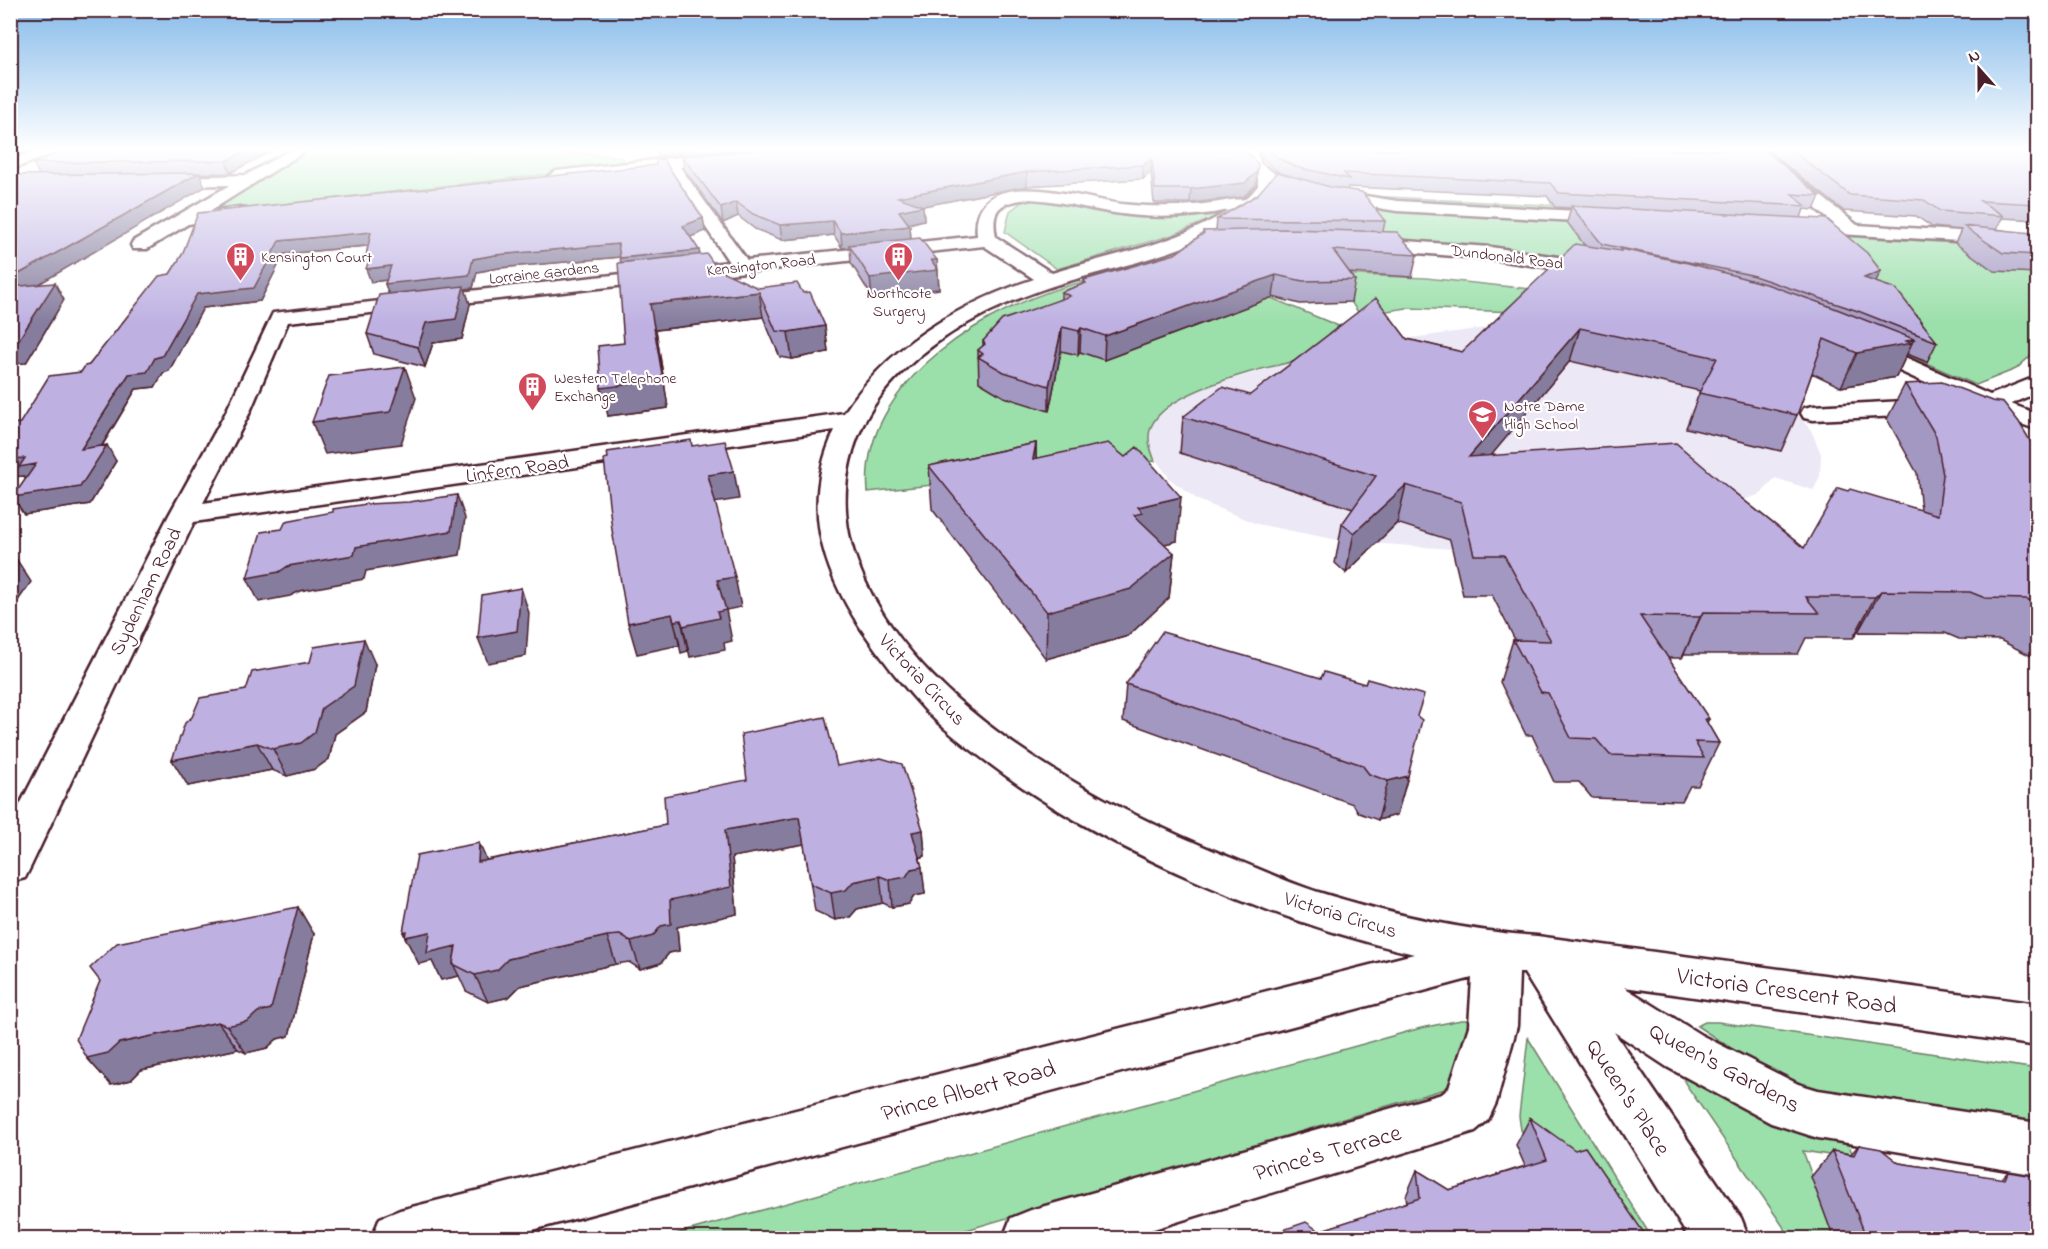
<svg xmlns="http://www.w3.org/2000/svg" width="2048" height="1249" font-family="'Indie Flower',sans-serif">
<style>
.built{fill:#ece8f6}
.green{fill:#9bdfaa;stroke:#727f6a;stroke-width:1.5}
.lines{fill:none;stroke-linecap:round;stroke-linejoin:round}
.minor-casing{stroke:#4a1f2b;stroke-width:5}
.tertiary-casing{stroke:#4a1f2b;stroke-width:5}
.minor{fill:#fff;fill-rule:evenodd}
.tertiary{fill:#fff;fill-rule:evenodd}
.wall{fill:#a398c2;stroke:#4a1f2b;stroke-width:1.5}
.shaded-wall{fill:#857c9e;stroke:#4a1f2b;stroke-width:1.5}
.building{fill:#beb1e2;stroke:#4a1f2b;stroke-width:1.5}
.labels{text-anchor:middle;stroke-width:4.5;stroke-linejoin:round;paint-order:stroke}
.far-poi-label{font-size:16px;fill:#4a1f2b;stroke:#fff;text-anchor:start}
.far-street-label{font-size:16px;fill:#4a1f2b;stroke:#fff}
.street-label{font-size:20px;fill:#4a1f2b;stroke:#fff}
.near-street-label{font-size:24px;fill:#4a1f2b;stroke:#fff}
</style>
<rect width="100%" height="100%" fill="#fff"/>
<filter id="ink" filterUnits="userSpaceOnUse"><feTurbulence type="fractalNoise" baseFrequency=".0167" numOctaves="2"/><feDisplacementMap in="SourceGraphic" scale="12" xChannelSelector="R" yChannelSelector="G"/><feConvolveMatrix kernelMatrix="1 2 1 2 8 2 1 2 1" color-interpolation-filters="sRGB"/></filter>
<g filter="url(#ink)">
<path class="built" d="M1492 327 1794 411 1811 430 1821 454 1820 476 1815 487 1813 490 1775 478 1761 494 1592 551 1452 549 1343 541 1257 524 1198 500 1170 479 1152 454 1149 435 1154 421 1176 402 1211 385 1302 359 1404 339Z"/>
<path class="green" d="M311 150H518L607 155 620 157 624 160 618 165 595 169 230 210 215 209Z
M1370 196 1797 218 1810 222 1397 200Z
M1032 200C1056 199 1078 210 1101 213 1141 219 1181 218 1221 215L1172 235 1057 269 1005 232 1010 211 1022 202Z
M1367 209 1992 245 2037 252V350L2016 369 1976 385 1887 346 1568 258 1451 244 1378 239Z
M1332 274 1426 278 1530 289 1517 312 1407 308 1360 315Z
M1223 278 1382 344C1335 353 1164 379 1150 430 1147 440 1151 451 1155 461L868 492C858 381 993 302 1086 281 1099 278 1114 280 1127 280 1159 279 1191 279 1223 278Z
M1461 1020H1471L1451 1082 1445 1089 939 1238H661L1421 1028Z
M1705 1022H1718L2037 1069V1130L1841 1100 1804 1087 1746 1058 1697 1026Z
M1528 1038 1652 1238H1613L1534 1151 1521 1130 1519 1116Z
M1682 1074 1846 1139 1855 1159 1803 1151 1834 1238H1791L1685 1083Z"/>
<g class="lines">
<defs>
<path id="minor" d="M290 150H307L210 211 240 207 246 208 249 212 246 216 188 224 147 249H133L131 245 133 241 230 185 156 186 150 184 148 181 150 178 246 175Z
M778 150H814C803 163 703 164 680 167L747 260 977 236C969 160 1082 199 1121 204 1157 208 1195 207 1231 200 1235 199 1241 200 1245 199 1249 197 1255 189 1258 186V178L1244 162 1242 150H1256L1261 164 1289 183 1281 188 1274 186C1235 249 1107 266 1041 290 987 309 935 337 895 379 851 425 834 491 854 553 904 706 1104 808 1244 863 1268 873 1293 884 1318 892 1389 914 1463 931 1537 936L2038 1004V1046L1624 987 1701 1035 1798 1084 1818 1090 2038 1123V1175L1818 1138 1771 1123 1667 1067 1614 1032 1741 1218 1749 1238H1689L1524 973H1519L1517 1026 1496 1103 1488 1120 1475 1131 1124 1238H1003L1011 1218 1031 1210 1442 1094 1449 1088 1469 1026 1472 978 503 1238H372L380 1218 400 1210 1414 954C1277 922 1120 857 1005 775 978 755 950 735 927 712 903 686 882 659 862 630 820 567 801 502 835 430L194 522 31 866 25 878 10 882V824L169 515 225 414 273 313 729 262 666 168 556 181 548 176 556 171 708 154ZM1029 199C1056 200 1081 207 1108 212 1148 219 1190 218 1229 210 1176 245 1112 254 1052 273L996 237C990 207 1001 202 1029 199ZM984 246 1034 279C958 304 889 345 844 413L203 503 249 414 288 322Z
M1748 150H1764L1857 225 1993 233 2038 239V250L1993 243 1788 231 1785 227 1788 223 1794 222 1834 224Z
M1328 190 1397 201 1614 213 1620 214 1623 218 1620 222 1614 223 1397 211 1322 199 1320 195 1322 191Z
M1364 238 1490 247 1599 263 1606 265 1609 269 1606 273 1599 275 1490 259 1357 248 1355 244 1357 240Z
M1862 338 1990 395 2038 376V392L2011 404 2038 414V430L1987 412 1813 420 1804 418 1801 413 1804 408 1813 406 1958 398 1854 350 1851 345 1854 340Z"/>
<path id="tertiary" d="M38 150H58L56 153 10 170V160Z"/>
</defs>
<use href="#minor" class="minor-casing"/>
<use href="#tertiary" class="tertiary-casing"/>
<use href="#minor" class="minor"/>
<use href="#tertiary" class="tertiary"/>
</g>
<path class="wall" d="M10 150H32L19 155H10Z
M56 150H273L230 173 39 175 33 163 57 153Z
M1245 150 1256 185 1243 197 1190 203H1154L1151 172 1143 179 1027 186 923 206 924 220 908 224 910 226 911 239 937 260 939 289 872 297 851 263 850 247 842 248 834 235 782 240 755 229 738 216 723 223 684 169 682 156Z
M1259 150H1765L1820 196 1814 210 1804 209 1801 218 1881 271 1875 282 1937 342 1927 362 1907 354 1896 377 1841 387 1812 373 1797 415 1781 451 1686 428 1700 391 1570 361 1491 455 1731 490 1804 548 1921 510 1917 473 1887 419 1905 384 2032 454 2037 461V646L2031 656 2000 640 1959 639 1945 633 1858 632 1853 638H1806L1798 654H1684L1682 658H1668L1709 719 1707 723 1719 743 1698 786H1690L1682 801 1592 798 1579 782H1554L1532 735H1526L1500 682 1513 640H1515L1492 595H1463L1450 540 1397 523 1346 573 1335 563 1342 524 1353 509 1180 453 1183 417 1250 395 1407 339 1462 352 1585 246 1567 222 1571 208 1555 207 1547 196 1348 187 1347 190 1385 221 1383 231 1417 255 1412 277 1350 273 1355 280 1351 302 1300 304 1273 297 1104 360 1080 352 1078 355 1061 351 1049 411 1004 397 979 382 978 350 983 346V341L1061 299V292L1084 284V280L1175 254 1203 233V231H1216L1217 219 1257 195 1280 173 1266 162Z
M1767 150H2037V220L2002 218 1997 229 2037 237V273L1994 271 1955 243 1961 230 1932 227 1916 216 1844 211Z
M703 218 705 231 690 237 699 250 700 255 717 269 825 326 828 352 792 359 780 357 763 317 656 330 668 408 608 416 624 343 621 263 620 257 499 268 477 272 473 288 465 289 470 304 462 339 433 343 425 367 374 354 367 334 389 293 385 284 386 280 371 282 368 262 366 256 368 246 284 254 260 301 203 308 169 371 163 373 155 387 136 389 102 446 116 461 90 504 24 514 13 497 26 479 24 476 20 423 89 365 170 274 182 255Z
M1036 443V458L1125 457 1177 541 1164 544 1174 553 1169 598 1128 636 1046 659 932 509 929 466Z
M375 664 366 712 335 734 329 759 315 769 287 776 272 770 188 786 246 690Z
M1126 684 1418 717 1408 776 1397 815 1378 820 1359 813 1353 804 1123 721Z
M837 766 923 830 925 856 920 858 925 894 914 896 909 904 892 907 883 903 857 909 850 917 835 920 815 911 804 844 732 857 737 914 677 927 679 951 669 953 661 963 640 969 629 962 616 964 520 986 509 997 488 1002 466 991 459 976 441 980 432 961 419 964 405 937 403 932 486 860 666 825Z
M314 934 289 1036 277 1039 267 1048 246 1053 238 1049 141 1070 131 1080 111 1085 87 1058Z
M1530 1118 1648 1239H1281L1283 1230 1319 1231 1407 1203 1406 1196 1417 1170 1449 1190 1525 1166 1516 1145Z
M1859 1145 1899 1163 2001 1179 2008 1172 2037 1239H1834L1811 1177 1832 1151 1851 1154Z"/>
<path class="shaded-wall" d="M16 150H32L19 155Z
M248 150H273L230 173 226 161Z
M657 150H751L658 157Z
M1152 159 1151 172 1143 179V165Z
M1027 172V186L923 206 924 220 900 226 898 197Z
M1257 172 1256 185 1243 197 1190 203 1191 189Z
M199 173 205 187 10 301V279Z
M736 202 738 216 723 223 721 208Z
M703 218 705 231 686 239 683 226Z
M833 221 834 235 782 240 780 225Z
M910 226 911 241 849 245 850 247 842 248 841 233Z
M371 232 375 245 284 254 260 301 203 308 169 371 163 373 155 387 136 389 90 465 81 449 129 374 197 294 279 241Z
M618 244 621 257 499 268 477 272 473 288 465 289 470 304 462 339 433 343 425 367 418 347 390 298 385 284 473 259 495 255Z
M699 250 701 263 623 272 620 258Z
M931 260H937L939 289 872 297 870 278Z
M391 266 395 279 371 282 366 269Z
M1881 271 1872 289 1864 278Z
M1276 275 1273 297 1104 360 1105 336Z
M55 283 64 300 26 363 10 364V345Z
M759 292 763 317 656 330 668 408 608 416 601 388 650 304Z
M825 326 828 352 792 359 788 332Z
M1062 327 1061 351 1049 411V386Z
M1081 328 1080 352 1078 355 1079 331Z
M1580 328 1570 361 1459 494 1469 457Z
M1914 339 1896 377 1841 387 1857 353Z
M405 367 416 398 401 444 325 454 312 422Z
M1036 443V485L1033 459Z
M107 445 116 461 90 504 24 514 13 497Z
M25 458 36 464 29 483 24 476 10 477V459Z
M734 471 739 499 714 503 708 475Z
M1406 485 1397 523 1346 573 1354 533Z
M457 495 465 518 460 555 366 571 364 579 300 591 290 596 259 602 247 578 356 547Z
M1181 497 1177 541 1140 550 1134 515 1138 507Z
M1174 553 1169 598 1128 636 1046 659 1047 612Z
M17 560 31 582 10 612V569Z
M735 577 741 607 726 610 732 641 724 643 725 650 690 657 683 626 717 612V580Z
M521 588 529 613 526 656 488 663 478 638Z
M1881 591 1858 632 1853 638 1875 597Z
M1703 612 1684 654 1682 658 1700 617Z
M672 614 680 645 637 654 628 623Z
M681 620 688 651 681 653 674 621Z
M364 639 375 664 366 712 335 734 329 759 315 769 287 776 273 749 322 708Z
M257 743 272 770 188 786 172 760Z
M1408 776 1397 815 1378 820 1388 781Z
M799 817 804 844 732 857 737 914 677 927 679 951 669 953 661 963 640 969 631 942 725 830Z
M923 830 925 856 914 859 912 832Z
M479 843 491 870 478 862Z
M922 867 925 894 914 896 909 904 892 907 890 880 911 869Z
M880 876 883 903 857 909 850 917 835 920 831 893 853 882Z
M298 907 314 934 289 1036 277 1039 267 1048 246 1053 227 1026Z
M406 931 430 932 456 946 453 964 459 976 441 980 432 961 419 964 405 937H406L403 932Z
M607 936 616 964 520 986 509 997 488 1002 475 975 508 959Z
M218 1022 238 1049 141 1070 131 1080 111 1085 87 1058 119 1043Z"/>
<path class="building" d="M66 150H248L226 161 33 163Z
M755 150H1245L1258 164 1257 172 1245 183 1191 189H1155L1152 159 1143 165 1027 172 898 197 923 206 899 211 910 226 841 233 833 221 780 225 753 214 736 202 721 208 682 156Z
M1269 150H1765L1820 196 1792 194 1806 206 1559 193 1550 183 1344 173 1349 179 1296 167 1280 159Z
M1791 150H2037V204L1980 201 2004 216 1940 211 1924 200 1850 195Z
M663 159 703 218 683 226 699 250 620 258 618 244 495 255 473 259 469 275 385 284 391 266 366 269 370 256H366L371 232 279 241 254 288 197 294 162 356 155 358 147 372 129 374 81 449 107 445 80 487 13 497 36 464 19 467 25 458 10 459V424L20 423 49 376 81 372 85 366 89 365 159 276 170 274 182 255 198 213 656 165V160Z
M1277 172 1330 187 1362 192 1385 221 1217 219 1257 195Z
M199 173 10 279V175Z
M1571 206 1826 219 1867 253 1881 271 1864 278 1896 289 1937 342 1858 311 1751 275 1602 244Z
M1963 226 2032 233 2037 237V255L2003 253Z
M1286 229 1397 232 1417 255 1333 250 1355 280 1303 281 1276 275 1105 336 1081 328 1079 331 1062 327 1049 386 1004 372 978 357 983 354 978 350 985 344 983 341 1002 320 1070 296 1061 292 1086 283 1084 280 1175 254 1204 233 1203 231Z
M920 238 937 260H931L938 270 870 278 849 245Z
M1575 244 1621 251 1620 249 1688 263 1769 285 1829 306 1914 339 1906 341 1912 343 1857 353 1824 339 1797 415 1699 393 1717 358 1580 328 1469 457 1676 443 1731 490 1804 548 1838 488 1848 491 1850 489 1938 515 1943 475 1936 436 1905 384 1942 382 1992 401 2004 403 2019 422 2035 449 2031 451 2037 461V604L2027 599 1985 598 1970 592 1881 591 1875 597H1806L1819 613 1703 612 1700 617 1640 616 1709 719H1705L1719 743 1695 742 1704 758 1610 755 1596 739 1571 738 1548 693 1541 692 1513 640 1551 641 1504 555H1474L1461 502 1406 485 1354 533 1342 524 1376 476 1183 417 1222 387 1250 395 1376 298 1407 339 1462 352Z
M707 254 717 269 758 288 797 283 803 293 810 292 825 326 788 332 776 331 759 292 650 304 663 380 601 388 598 346 624 343 618 263Z
M55 283 16 344 10 345V287Z
M464 286 456 319 426 323 418 347 367 334 379 295Z
M405 367 390 412 312 422 329 376Z
M691 440 692 446 725 441 734 471 708 475 735 577 717 580 726 610 717 612 719 618 683 626 681 620 674 621 672 614 628 623 612 530 604 459 608 458 607 452Z
M1036 443 1033 459 1108 443 1125 457 1137 447 1181 497 1138 507 1143 513 1134 515 1174 553 1131 589 1047 612 929 466Z
M457 495 451 531 356 547 354 555 288 566 279 572 247 578 261 532 282 529 286 521 333 512V509L367 504 409 502Z
M10 560H17L10 569Z
M521 588 517 631 478 638 482 595Z
M1162 632 1321 678 1324 672 1365 684 1367 679 1424 695 1417 716 1422 720 1408 776 1388 781 1369 774 1362 765 1126 684Z
M364 639 354 686 322 708 315 732 301 743 273 749 257 743 172 760 185 723 192 717 200 698 246 690 252 672 310 662 314 647Z
M825 717 837 766 881 758 902 764 923 830 912 832 922 867 911 869 906 877 890 880 880 876 853 882 846 890 831 893 811 884 799 817 725 830 731 887 670 900 671 924 661 926 653 936 631 942 620 935 607 936 508 959 497 970 475 975 453 964 456 946 427 953 430 932 405 937 406 931 403 932 417 855 479 843 478 862 666 825 664 796 747 780 741 734Z
M298 907 271 1009 258 1012 248 1021 227 1026 218 1022 119 1043 108 1053 87 1058 76 1039 100 981 90 968 117 943Z
M1530 1118 1575 1150 1585 1147 1648 1239H1282L1283 1230 1306 1222 1319 1231 1420 1198 1417 1170 1449 1190 1547 1160Z
M1859 1145 1881 1149 1899 1163 2005 1179 2008 1172 2034 1176 2037 1179V1239H1867L1832 1151 1854 1155Z"/>
</g>
<linearGradient id="sky" x2="0" y2="1"><stop stop-color="#85baea"/><stop offset="0.46" stop-color="#fff"/><stop offset="1" stop-color="#fff" stop-opacity="0"/></linearGradient>
<rect width="2048" height="325" fill="url(#sky)"/>
<defs>
<symbol id="building-pin" viewBox="-11 -11 22 30"><path d="M0 17L-7.5 6A9.5 9.5 0 1 1 7.5 6Z" fill="#d1495b" stroke="#fff"/><path d="M-4-6H4V6H1V3H-1V6H-4ZM-2.5-4.3h1.7v1.8h-1.7ZM.8-4.3h1.7v1.8H.8ZM-2.5-1h1.7V.8h-1.7ZM.8-1h1.7V.8H.8Z" fill="#fff"/></symbol>
<symbol id="school-pin" viewBox="-11 -11 22 30"><path d="M0 17L-7.5 6A9.5 9.5 0 1 1 7.5 6Z" fill="#d1495b" stroke="#fff"/><path d="M0-5L7-2L0 1L-7-2ZM-4 1L0 2.5L4 1V4Q0 6-4 4Z" fill="#fff"/></symbol>
</defs>
<g fill-rule="evenodd">
<use href="#building-pin" x="224" y="240" width="33" height="45"/>
<use href="#building-pin" x="882" y="240" width="33" height="45"/>
<use href="#building-pin" x="516" y="370" width="33" height="45"/>
<use href="#school-pin" x="1466" y="398" width="33" height="45"/>
</g>
<g class="labels">
<g class="far-poi-label">
<text x="261" y="262">Kensington Court</text>
<text x="899" y="298" text-anchor="middle">Northcote<tspan x="899" dy="18">Surgery</tspan></text>
<text x="554" y="383">Western Telephone<tspan x="554" dy="18">Exchange</tspan></text>
<text x="1504" y="411">Notre Dame<tspan x="1504" dy="18">High School</tspan></text>
</g>
<g class="far-street-label">
<text transform="translate(1507 256) rotate(7)" y="6">Dundonald Road</text>
<text transform="translate(761 264) rotate(-6)" y="6">Kensington Road</text>
<text transform="translate(544 272) rotate(-6)" y="6">Lorraine Gardens</text>
</g>
<g class="street-label">
<text transform="translate(517 468) rotate(-8)" y="7">Linfern Road</text>
<text transform="translate(145 591) rotate(-64)" y="7">Sydenham Road</text>
<text transform="translate(923 679) rotate(47)" y="7">Victoria Circus</text>
<text transform="translate(1341 914) rotate(17)" y="7">Victoria Circus</text>
</g>
<g class="near-street-label">
<text transform="translate(1787 990) rotate(8)" y="8">Victoria Crescent Road</text>
<text transform="translate(1725 1067) rotate(28)" y="8">Queen's Gardens</text>
<text transform="translate(968 1090) rotate(-15)" y="8">Prince Albert Road</text>
<text transform="translate(1629 1097) rotate(57)" y="8">Queen's Place</text>
<text transform="translate(1327 1152) rotate(-16)" y="8">Prince's Terrace</text>
</g>
</g>
<rect width="2048" height="1249" fill="none" stroke="#fff" stroke-width="36"/>
<rect x="18" y="18" width="2012" height="1213" fill="none" stroke="#4a1f2b" stroke-width="2" filter="url(#ink)"/>
<g transform="translate(1979 69) rotate(339)" stroke="#ffffff" stroke-width="4.5" paint-order="stroke">
<path d="M0-4.5L10 22L0 15L-10 22Z" fill="#4a1f2b"/>
<text y="-9" font-size="16" font-weight="bold" text-anchor="middle" fill="#4a1f2b">N</text>
</g>
</svg>
